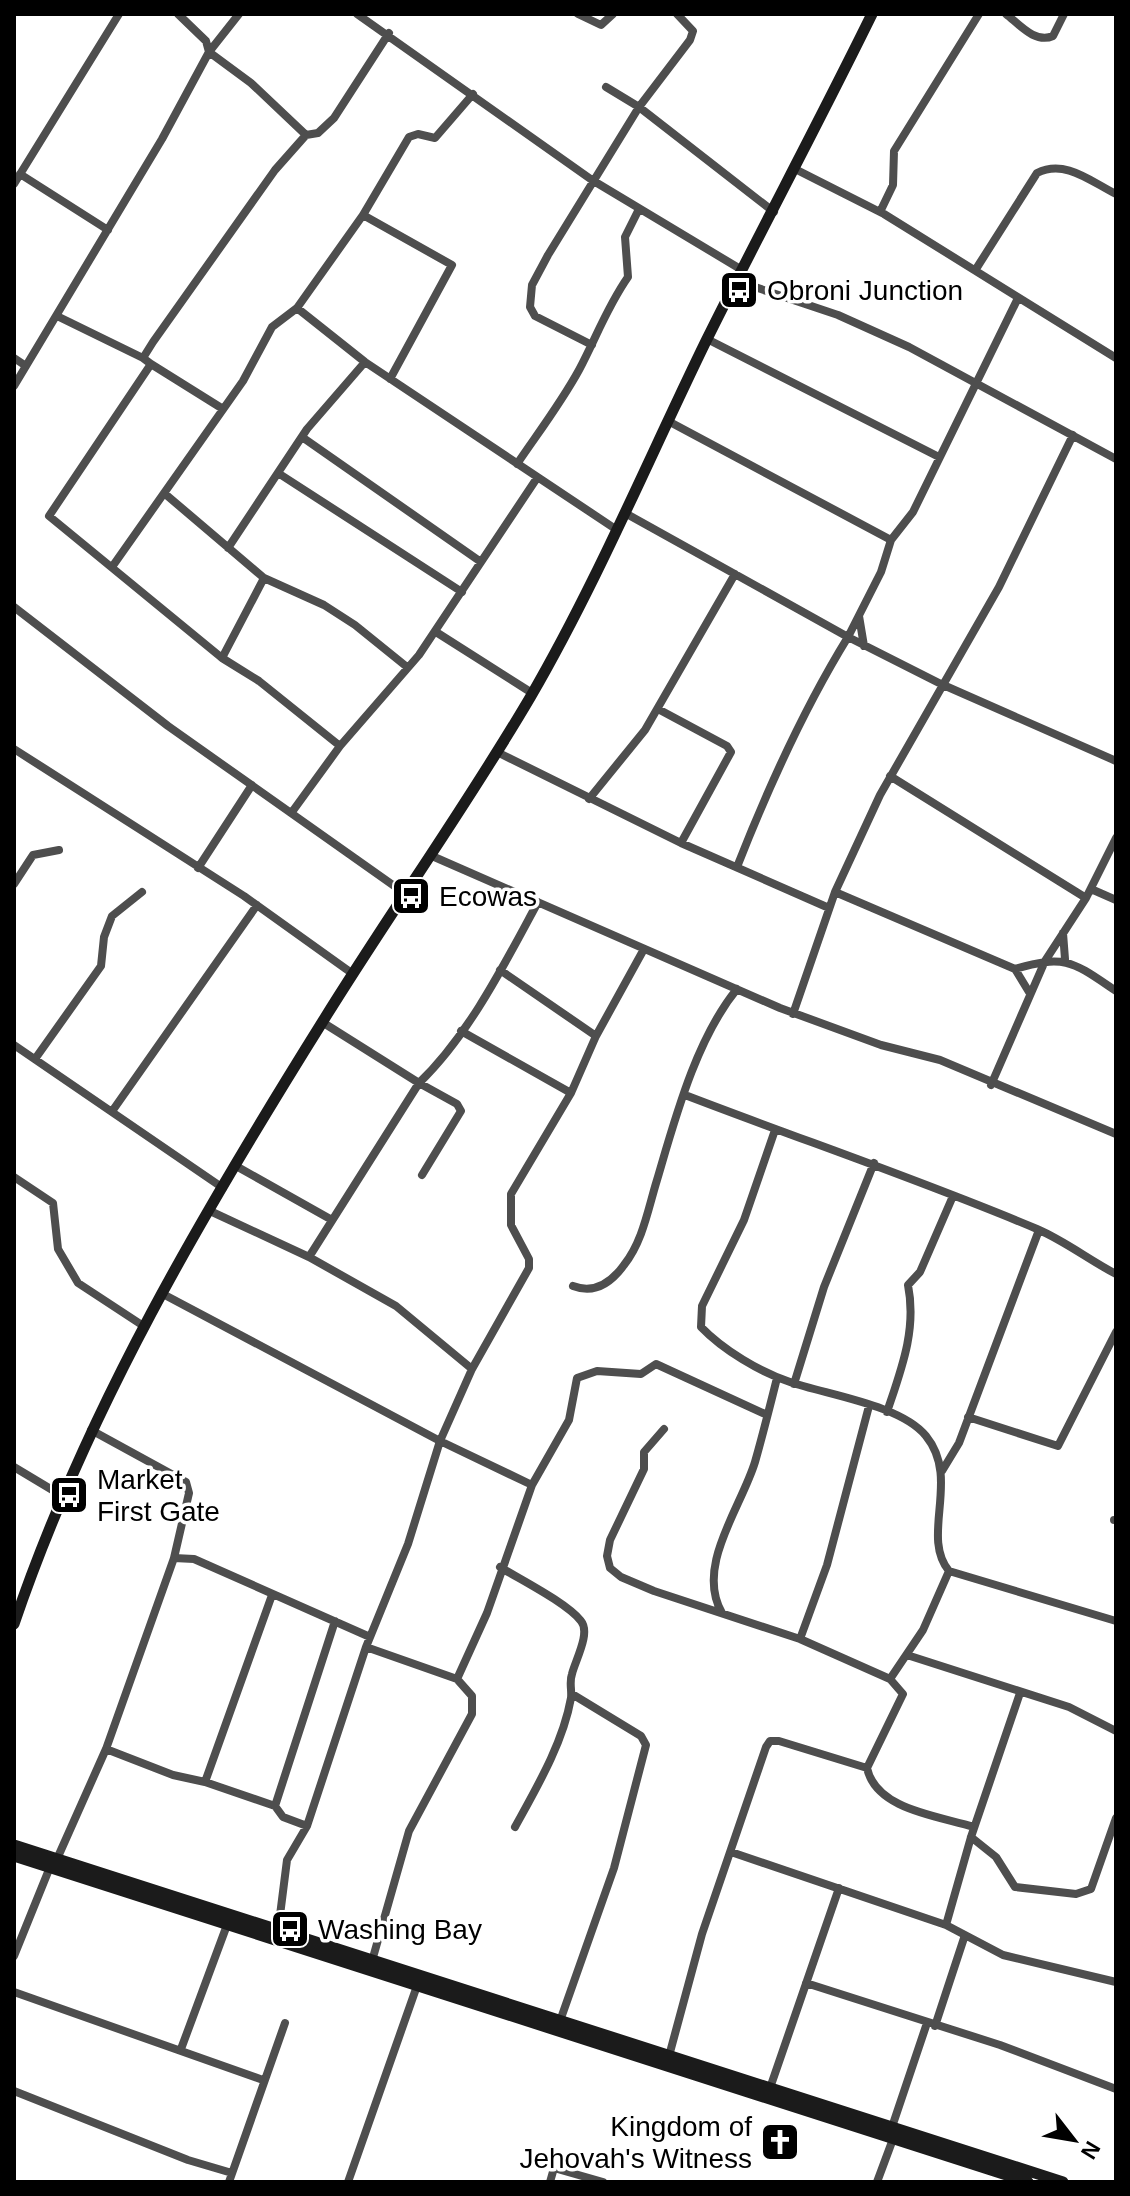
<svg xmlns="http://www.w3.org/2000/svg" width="1130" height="2196" font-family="Arial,sans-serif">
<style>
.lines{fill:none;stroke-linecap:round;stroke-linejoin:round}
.street{stroke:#4e4e4e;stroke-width:8}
.secondary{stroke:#1b1b1b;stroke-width:11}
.labels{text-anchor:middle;stroke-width:7;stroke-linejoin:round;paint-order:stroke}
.poi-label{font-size:28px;fill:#000;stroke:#fff;text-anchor:start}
</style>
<rect width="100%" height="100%" fill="#fff"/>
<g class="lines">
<path class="street" d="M178 14 206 41 209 52 251 83 306 135
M357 14 592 180 742 270
M578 14 601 25 613 14
M1006 14C1019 24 1035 44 1053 36L1064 14
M606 87 639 107 774 212
M795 169 884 214 1116 358
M20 174 108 230
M14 184 119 14
M880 212 893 185 894 151 979 14
M363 215 452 265 390 379
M976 269 1037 173C1065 159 1090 181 1116 194
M737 281 838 315 909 347 1116 459
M1018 298 913 512 891 540 881 572 848 637 941 684 1116 761
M297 308 365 362 617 530
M57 316 143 358
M707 339 939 457
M592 345 535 316 530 307 532 285 548 255 639 107 690 40 693 31 677 14
M14 358 26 366
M151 364 223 409
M14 386 162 139 209 52 239 14
M668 421 891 540
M302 437 481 562
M517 464C538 433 561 403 579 370 596 338 607 307 628 277L625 237 639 209
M278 473 462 592
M164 493 264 578 324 605 355 625 407 667
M625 513 848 637C803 710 768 788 737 867
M228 548 307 429 365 362
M112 567 243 381 272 327 297 308 363 215 409 137 418 134 435 138 473 94
M14 607 168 726 407 895
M859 616 864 646
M436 632 532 693
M222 658 264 578
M658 709 727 746 731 752 681 843
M340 746 259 681 222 658 49 516 151 364 143 358 153 342 275 170 306 135 318 133 334 118 389 33
M14 749 244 896 353 974
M497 752 681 843 829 908
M890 776 1086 898
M589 799 645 730 735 574
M292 812 340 746 419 655 537 478
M432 856 780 1008 881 1045 940 1060 1116 1134
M198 868 252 785
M14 884 33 855 59 850
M1091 889 1116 900
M835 892 1015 969 1029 992
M1063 933 1065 959
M1015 969C1066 954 1073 962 1116 991
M500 970 596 1036
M793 1014 835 892 880 795 999 587 1073 435
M322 1022 419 1083C469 1035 505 963 538 902
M461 1031 571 1093
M14 1045 223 1188
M35 1059 101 966 104 937 112 916 142 892
M991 1085 1045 961 1086 898 1116 838
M685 1095C802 1140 921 1180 1037 1229 1065 1241 1089 1260 1116 1274
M113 1110 257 905
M775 1130 744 1220 702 1306 701 1327C723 1350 760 1372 790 1382 828 1395 901 1405 926 1436 961 1479 920 1536 949 1571L1116 1621
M236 1166 332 1220
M14 1177 53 1203 58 1249 78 1283 145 1327
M210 1211 309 1257 396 1306 472 1369
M309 1257 419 1083 457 1104 461 1111 422 1175
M573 1286C594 1294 611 1283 624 1265 643 1241 648 1209 657 1180 675 1119 696 1039 737 989
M161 1293 440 1441 532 1485
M794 1384 824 1287 874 1163
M887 1412C901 1370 917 1330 908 1285L920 1272 953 1196
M968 1417 1058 1446 1116 1332
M664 1429 644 1452V1469L610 1540 607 1556 610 1568 621 1577 654 1591 800 1639 890 1679 903 1694 867 1768 779 1741H770L766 1747 702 1934 669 2056
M91 1430 186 1482 189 1493 174 1558
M14 1467 64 1497
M942 1471 959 1443 1039 1230
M1114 1520H1116
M500 1567C521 1580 567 1603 581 1621 591 1633 575 1661 572 1674 569 1682 572 1690 571 1698 563 1743 537 1787 515 1827
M722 1613C695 1566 741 1508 755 1462 763 1434 770 1406 777 1378
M800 1639 827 1565 869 1406
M366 1647 457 1679
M907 1655 1069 1707 1116 1731
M890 1679 923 1630 949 1571
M106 1749 173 1775 205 1782 275 1806 283 1817 307 1826
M867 1768C876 1810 939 1816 974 1827
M205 1782 272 1595
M275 1806 335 1621
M971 1837 996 1857 1015 1887 1076 1894 1091 1889 1116 1818
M731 1852 946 1925 1003 1955 1116 1982
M57 1859 106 1749 174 1558 194 1559 370 1637
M946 1925 971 1837 1020 1693
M278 1931 287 1860 307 1826 366 1647 408 1544 440 1441 472 1369 529 1268V1259L511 1225V1194L571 1093 596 1036 644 949
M14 1956 50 1867
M372 1961 409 1831 472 1714V1696L457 1679 487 1613 532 1485 569 1420 577 1378 597 1371 641 1374 656 1364 767 1415
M806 1983 1000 2045 1116 2089
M14 1992 263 2080
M560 2021 614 1868 646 1745 641 1736 572 1694
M935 2026 965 1935
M181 2049 227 1925
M770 2088 839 1888
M14 2091 188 2160 232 2173
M892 2127 927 2023
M229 2182 285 2023
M348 2182 418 1983
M550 2182 554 2168 603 2182
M877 2182 893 2139"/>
<path class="secondary" d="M14 1624C87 1409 203 1213 323 1021 391 911 466 807 531 696 597 582 648 460 706 341 760 232 818 124 872 14
M14 1845 1063 2182
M14 1856 1028 2182"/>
</g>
<defs>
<symbol id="bus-square" viewBox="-11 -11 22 22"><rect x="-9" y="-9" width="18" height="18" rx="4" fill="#000" stroke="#fff"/><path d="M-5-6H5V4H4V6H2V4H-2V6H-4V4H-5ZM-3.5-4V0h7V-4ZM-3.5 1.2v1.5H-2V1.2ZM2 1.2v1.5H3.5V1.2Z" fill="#fff"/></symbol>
<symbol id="church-square" viewBox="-11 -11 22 22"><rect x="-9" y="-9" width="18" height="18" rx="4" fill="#000" stroke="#fff"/><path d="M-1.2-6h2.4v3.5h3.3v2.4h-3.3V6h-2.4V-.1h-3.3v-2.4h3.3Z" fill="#fff"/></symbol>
</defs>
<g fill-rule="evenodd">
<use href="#bus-square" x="717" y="268" width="44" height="44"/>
<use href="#bus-square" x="389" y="874" width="44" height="44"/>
<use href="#bus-square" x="47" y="1473" width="44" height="44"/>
<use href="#bus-square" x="268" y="1907" width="44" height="44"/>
<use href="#church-square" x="758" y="2120" width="44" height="44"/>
</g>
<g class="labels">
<g class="poi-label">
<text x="767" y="300">Obroni Junction</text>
<text x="439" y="906">Ecowas</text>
<text x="97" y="1489">Market<tspan x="97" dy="32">First Gate</tspan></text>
<text x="318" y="1939">Washing Bay</text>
<text x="752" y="2136" text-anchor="end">Kingdom of<tspan x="752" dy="32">Jehovah's Witness</tspan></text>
</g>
</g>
<rect width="1130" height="2196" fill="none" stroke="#000000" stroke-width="32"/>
<g transform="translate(1074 2140) rotate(121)" stroke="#ffffff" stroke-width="6" paint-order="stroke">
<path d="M0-6L14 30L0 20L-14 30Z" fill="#000000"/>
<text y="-12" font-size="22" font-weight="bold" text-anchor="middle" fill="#000000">N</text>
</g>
</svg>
